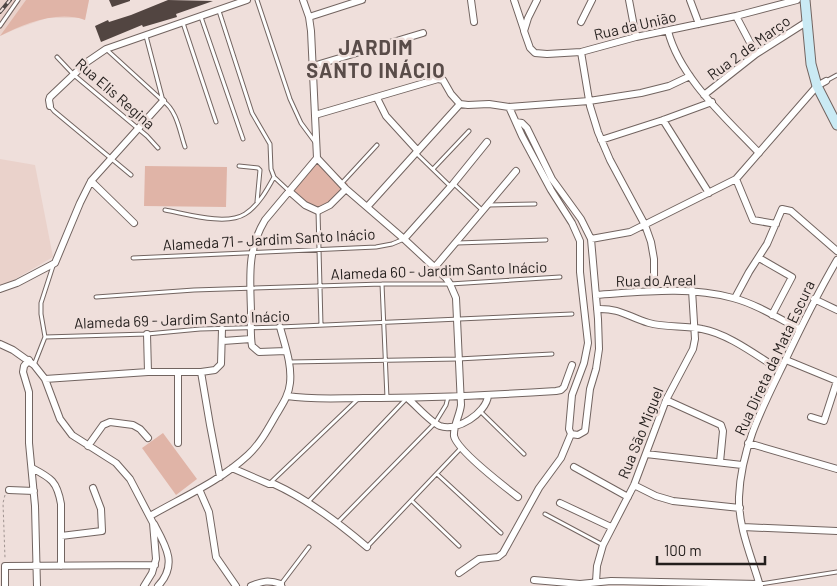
<svg xmlns="http://www.w3.org/2000/svg" width="837" height="586" font-family="Barlow,sans-serif">
<style>
.built{fill:#ead2cb}
.green{fill:#e0b4a7}
.building{fill:#524541}
.lines{fill:none;stroke-linecap:round;stroke-linejoin:round}
.lane-casing{stroke:#726460;stroke-width:5}
.street-casing{stroke:#726460;stroke-width:8}
.secondary-casing{stroke:#726460;stroke-width:11}
.path{stroke:#a09491;stroke-width:1;stroke-dasharray:2.5 2.5;stroke-linecap:butt}
.lane{stroke:#fff;stroke-width:3}
.street{stroke:#fff;stroke-width:6}
.secondary{stroke:#caeaf4;stroke-width:9}
.rail-casing{stroke:#4f4745;stroke-width:4}
.rail{stroke:#efdfdb;stroke-width:2;stroke-dasharray:5.5;stroke-linecap:butt}
.labels{text-anchor:middle;stroke-width:5;stroke-linejoin:round;paint-order:stroke}
.street-label{font-size:15px;fill:#231e1c;stroke:#efdfdb}
.district-label{font-size:20px;font-weight:bold;letter-spacing:1px;fill:#594c49;stroke:#efdfdb}
</style>
<rect width="100%" height="100%" fill="#efdfdb"/>
<path class="built" d="M0 0H89L85 20 79 18H47L16 29 0 36Z
M0 159 35 165 53 257 12 281 0 286Z"/>
<path class="green" d="M26 0H89L85 20C57 10 24 24 0 36Z
M320 158 348 184C339 193 325 213 310 207 303 204 295 195 289 189Z
M145 166 227 167 226 207 144 206Z
M163 433 197 479 176 495 142 448Z"/>
<path class="building" d="M109 0H130V1L112 7Z
M168 0 213 1 176 14 177 17 143 27 142 25 101 42 95 26 108 20 109 22 131 15Z"/>
<g class="lines">
<defs>
<path id="lane" d="M257 0 290 99 301 123 315 142
M219 11 252 113 270 144 271 169 274 177 289 191
M201 17 243 139
M183 23 216 122
M0 26 18 0
M146 36 163 101C177 110 180 133 185 147
M106 49 163 101
M57 57 74 75 147 136 158 148
M826 81 837 75
M50 106 54 111 131 175
M416 153 451 187
M239 166 258 168 260 170 257 202
M433 169 469 131
M341 184 377 145
M454 184 482 210
M489 205 535 204
M165 210C187 214 226 226 245 214 258 206 267 190 274 177
M318 211 321 325
M457 243 546 240
M133 258 376 247 392 244 404 239
M382 284 387 398
M96 297 194 290 382 284H450L560 277
M45 337 147 334 200 329 280 327 572 314
M290 362 458 359 552 354
M34 365 45 337 41 314V303L53 266
M481 412 524 454
M437 474 501 533
M269 484 357 400
M412 501 459 546
M308 502 407 398
M545 514 603 545
M338 522 435 423 446 405 448 397
M367 547 461 448
M760 584 837 572
M283 586 281 584 309 547"/>
<path id="street" d="M303 0 309 17 311 31 317 158 346 189 404 239 446 278 450 284 456 298 461 405C460 415 453 426 454 436 457 450 505 487 518 497
M471 0 474 22
M514 0 524 30
M537 0 528 18 524 31 530 48 535 53 547 54 581 52 636 37 736 16 797 0
M629 0 636 37
M690 0 699 24
M736 16 756 54
M309 17 362 0
M581 22 592 0
M668 31C680 78 726 118 759 153
M581 52 590 106 598 132 610 160 645 225 651 242 654 259V291
M313 66 423 33
M704 95 756 54 808 21
M377 98 386 116 417 150
M50 106 49 100 50 97 87 62 106 49 247 0
M509 107 522 136 551 190 572 223 580 241V272L588 343 584 363 572 395 569 429 571 434 578 435 585 431 590 389 596 369 599 349 598 319 591 239 581 219 552 179 527 128 522 123 516 122
M315 115 438 79 443 80 451 94 460 104 468 105 489 104 509 107 589 101 641 93 669 86 690 76
M663 120 709 193
M601 140 663 120 712 102
M736 179 753 220 776 224
M91 181 134 223
M289 191 305 205 318 211 330 205 346 189
M367 207 460 104
M404 239 453 184 487 142
M591 239 630 232 736 179 817 86 826 81
M759 258 792 277 772 315
M435 267 516 171
M0 289 17 283 55 263 80 203 91 181 163 101
M596 295C642 292 688 286 733 298 756 304 778 318 799 329
M735 298 749 272 767 244 782 209 791 211 837 251
M814 299 837 310
M597 309C621 308 628 317 649 323 666 328 685 325 702 329 729 334 757 356 780 370
M147 334 148 372
M223 341 251 339
M0 344 13 350 34 365 45 379 60 419 72 435 116 463 130 479 153 523 156 559 152 573 144 586
M286 351 259 352 252 346C250 335 251 322 251 311 250 277 247 250 265 220L317 158
M29 360 24 366 23 372 29 392V443L35 506 37 586
M786 360 837 381 824 421 811 417
M178 372V443
M45 379 148 372H201
M287 396C313 400 339 398 364 398 428 398 492 395 556 391L561 390 564 387 572 365
M407 398C416 405 430 422 440 426 457 432 486 413 488 396
M666 400 721 425 723 431 720 462
M748 443 837 469
M88 446 103 425 110 422 133 425 140 429 148 438
M646 454 742 465
M574 467 628 497
M32 468C51 478 57 481 61 504V566
M232 468 269 484H274C309 500 339 523 367 547
M220 477 210 425 201 372 215 370 221 364 222 329
M634 485 656 496 673 501 740 508
M199 489 209 512 216 557 236 586
M9 490 34 491
M560 503 611 527
M150 516C183 497 220 481 248 455 260 444 268 429 276 415 282 405 289 395 290 383 292 364 285 346 280 327
M154 524C166 546 178 565 158 586
M743 527 837 531
M61 536 102 531 101 509 93 488
M459 573 479 559 498 557 503 553 539 488 561 458 571 434
M534 580 580 584 611 581 759 584
M596 582 597 566 603 545 634 485 666 400 693 349 695 339 692 290
M5 586V566L155 565
M251 586C262 581 269 580 281 584
M760 586C752 558 738 527 739 497 741 448 762 408 783 365 800 329 817 294 837 260"/>
<path id="secondary" d="M805 0 811 64 817 86 837 125"/>
</defs>
<use href="#lane" class="lane-casing"/>
<use href="#street" class="street-casing"/>
<use href="#secondary" class="secondary-casing"/>
<path class="path" d="M5 495 3 503 5 558"/>
<use href="#lane" class="lane"/>
<use href="#street" class="street"/>
<use href="#secondary" class="secondary"/>
<defs>
<path id="rail" d="M0 12 10 0"/>
</defs>
<use href="#rail" class="rail-casing"/>
<use href="#rail" class="rail"/>
</g>
<g class="labels">
<g class="street-label">
<text transform="translate(635 26) rotate(-13)" y="5">Rua da União</text>
<text transform="translate(749 48) rotate(-36)" y="5">Rua 2 de Março</text>
<text transform="translate(115 94) rotate(41)" y="5">Rua Elis Regina</text>
<text transform="translate(269 240) rotate(-3)" y="5">Alameda 71 - Jardim Santo Inácio</text>
<text transform="translate(439 271) rotate(-2)" y="5">Alameda 60 - Jardim Santo Inácio</text>
<text transform="translate(656 281) rotate(-1)" y="5">Rua do Areal</text>
<text transform="translate(182 320) rotate(-2)" y="5">Alameda 69 - Jardim Santo Inácio</text>
<text transform="translate(775 358) rotate(-65)" y="5">Rua Direta da Mata Escura</text>
<text transform="translate(641 433) rotate(-68)" y="5">Rua São Miguel</text>
</g>
<g class="district-label">
<text x="376" y="55">JARDIM<tspan x="376" dy="23">SANTO INÁCIO</tspan></text>
</g>
</g>
<path d="M657 556v8h108v-8" fill="none" stroke="#231e1c" stroke-width="2.5"/>
<text x="664" y="556" font-size="15" fill="#231e1c" stroke="#efdfdb" stroke-width="4" paint-order="stroke">100 m</text>
</svg>
